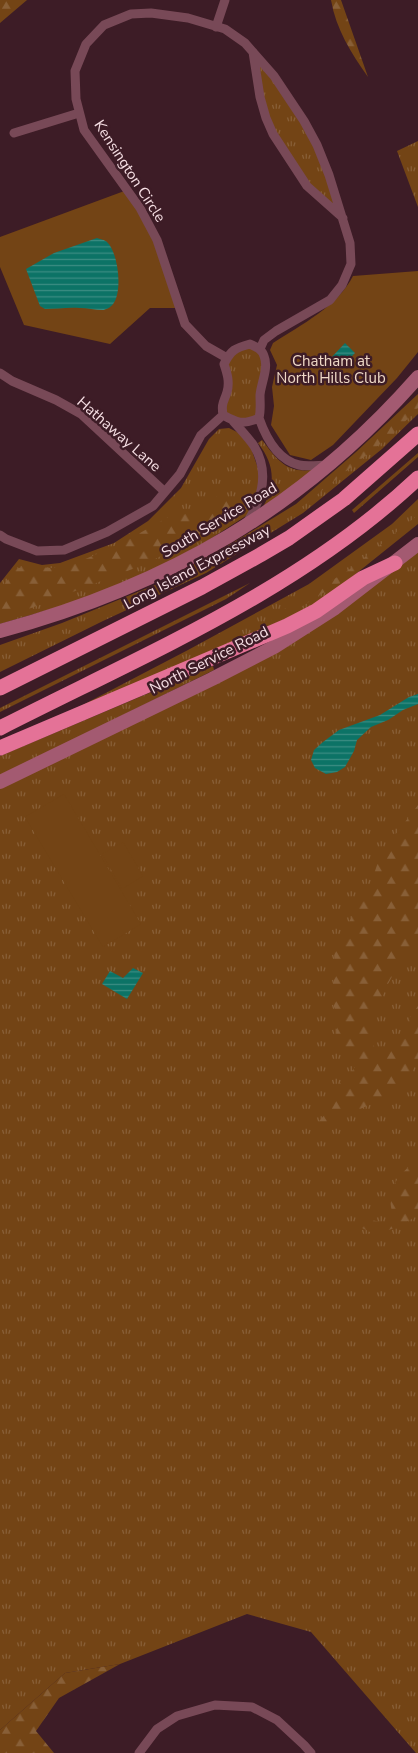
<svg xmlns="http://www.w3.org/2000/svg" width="418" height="1753" font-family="'Nunito Sans',sans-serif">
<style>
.grass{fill:url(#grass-tufts)}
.forest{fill:url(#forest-firs)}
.park{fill:#734415}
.water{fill:url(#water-rules)}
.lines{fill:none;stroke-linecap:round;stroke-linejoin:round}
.street{stroke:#784957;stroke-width:9}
.secondary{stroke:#a35a71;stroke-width:14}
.highway{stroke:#e47297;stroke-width:15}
.labels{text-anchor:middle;stroke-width:5;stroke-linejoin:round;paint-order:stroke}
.street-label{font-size:15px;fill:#f6dfe4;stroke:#3d1c26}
.park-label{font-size:15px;fill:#efd9c7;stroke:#3d1c26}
</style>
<defs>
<pattern id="grass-tufts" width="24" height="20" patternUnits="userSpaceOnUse" patternTransform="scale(1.25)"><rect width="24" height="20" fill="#734415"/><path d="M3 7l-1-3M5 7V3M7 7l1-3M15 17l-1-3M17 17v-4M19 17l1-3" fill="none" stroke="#885f37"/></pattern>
<pattern id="forest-firs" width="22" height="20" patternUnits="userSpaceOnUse" patternTransform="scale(1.25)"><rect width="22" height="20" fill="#734415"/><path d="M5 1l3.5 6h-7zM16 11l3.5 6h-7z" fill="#885f37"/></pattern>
<pattern id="water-rules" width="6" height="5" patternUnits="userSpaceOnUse" patternTransform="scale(1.25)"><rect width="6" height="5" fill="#0c7366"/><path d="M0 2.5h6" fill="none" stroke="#3c8d83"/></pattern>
</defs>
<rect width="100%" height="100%" fill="#3d1c26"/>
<path class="grass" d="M253 52 304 121 343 218 307 186 269 126Z
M418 141V207L397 151Z
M250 344 265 357 259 418 246 423 223 415 227 391 224 364 230 353Z
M418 394V414L382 449 303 513 206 573 103 621 0 672V645L62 623 162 582 234 542 296 504 356 452Z
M229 428 239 433 251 448 260 474 257 501 249 514 207 541 140 578 85 599 0 624V583L19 559 42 565 60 563 114 543 148 521 181 488 209 439 219 429Z
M262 440C279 462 288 475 318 469L260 512C276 487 276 466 258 443Z
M418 453V457L354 513 352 510Z
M418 499V524L317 605 52 721 188 650 309 584 392 524Z
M418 544V1753H416L311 1632 247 1614 120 1664 65 1673 0 1730V782L239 665Z
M250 583 226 599 0 712V708Z
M213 666 214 670 0 776V756Z"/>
<path class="forest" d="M0 0H27L0 23Z
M331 0H341L368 77C351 53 336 29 331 0Z
M418 397V408L394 433 279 525 204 567 287 514 347 465Z
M218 495 238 499 240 512 218 529 196 540 135 568 0 620V590L16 569 25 566 52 568 74 564 124 542 170 516 201 512Z
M418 515V520L350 576 296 610 273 622 271 619 275 614 301 600 350 569Z
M418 805V946L415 951 395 971 381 997 371 1011V1039L373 1045 378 1052 387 1055 392 1043 405 1029 409 1019 418 1006V1060L411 1073 393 1094 332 1122 312 1129 330 1109 339 1084 349 1075 355 1067 345 1057 336 1043 338 1017 331 999 335 973 334 951 343 931 368 892 377 865 389 843Z
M418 1159V1215C402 1225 393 1230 374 1234L360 1227 355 1220H371L386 1223C396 1207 389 1212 391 1197 392 1180 406 1169 418 1159Z
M120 1664 59 1698 36 1731 54 1753H0V1730L65 1673Z"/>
<path class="park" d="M127 190 140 208 180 308H150L110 344 24 325 0 267V237Z
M418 271V352L397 378 333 445 311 460 290 455 271 425 274 406 272 387 277 365 270 350 273 343C302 324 337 307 353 276Z
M64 794 141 924 103 947 25 817Z
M123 842 143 876 122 889 102 854Z"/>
<path class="water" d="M97 238C100 239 105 240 107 242 119 253 124 298 110 307 109 308 104 310 103 310 95 310 87 308 80 308 68 307 56 309 45 309L40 306 26 269 54 253Z
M345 343 355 353 340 368 330 359Z
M418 694V704L403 710 388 720 371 727 357 740 354 751 345 767 337 772 326 774 315 768 311 760 314 750 323 742 339 730 380 715 409 697Z
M133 968 143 973 127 999 102 984 110 971 123 978Z"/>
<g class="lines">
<path class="street" d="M216 27 225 0
M253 52 260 97 266 118 273 134 307 186 343 218
M14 133 79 113
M250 344C256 347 262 349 264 356 269 368 261 383 260 395 260 404 261 410 259 418 243 425 237 423 223 415 221 403 224 402 227 392 230 382 227 373 224 364 231 350 235 348 250 344Z
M227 358 206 346 185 324 157 240 140 208 84 130 76 99 75 71 86 44 104 25 131 14 151 13 188 18 225 29 245 43 274 76 304 121 317 145 329 175 350 243 351 264 342 285 330 300 276 331 264 340 260 349
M0 373 12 381 56 400 81 414 165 492
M259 418C266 438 278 460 299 465 308 467 319 465 328 465
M233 421C240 429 248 437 254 446 269 471 263 497 248 521
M0 535 6 539 37 551 64 550 107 532 153 506 180 474 201 435 223 415
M139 1753 157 1729 177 1716 215 1705 252 1707 277 1720 304 1745 311 1753"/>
<path class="secondary" d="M0 631C167 586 303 508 418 377
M0 782 212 679 274 647 335 608 418 544"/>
<path class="highway" d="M0 688 202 587 260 555 289 538 344 499 418 434
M0 728C145 654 298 591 418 478
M0 748 287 626 316 611 363 578 395 563"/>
</g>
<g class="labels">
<g class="street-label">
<text transform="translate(130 171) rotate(57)" y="5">Kensington Circle</text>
<text transform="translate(119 434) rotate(41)" y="5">Hathaway Lane</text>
<text transform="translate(219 520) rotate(-31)" y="5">South Service Road</text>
<text transform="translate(197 567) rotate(-28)" y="5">Long Island Expressway</text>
<text transform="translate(209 660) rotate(-27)" y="5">North Service Road</text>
</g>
<g class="park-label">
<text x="331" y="366">Chatham at<tspan x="331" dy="17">North Hills Club</tspan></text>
</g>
</g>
</svg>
